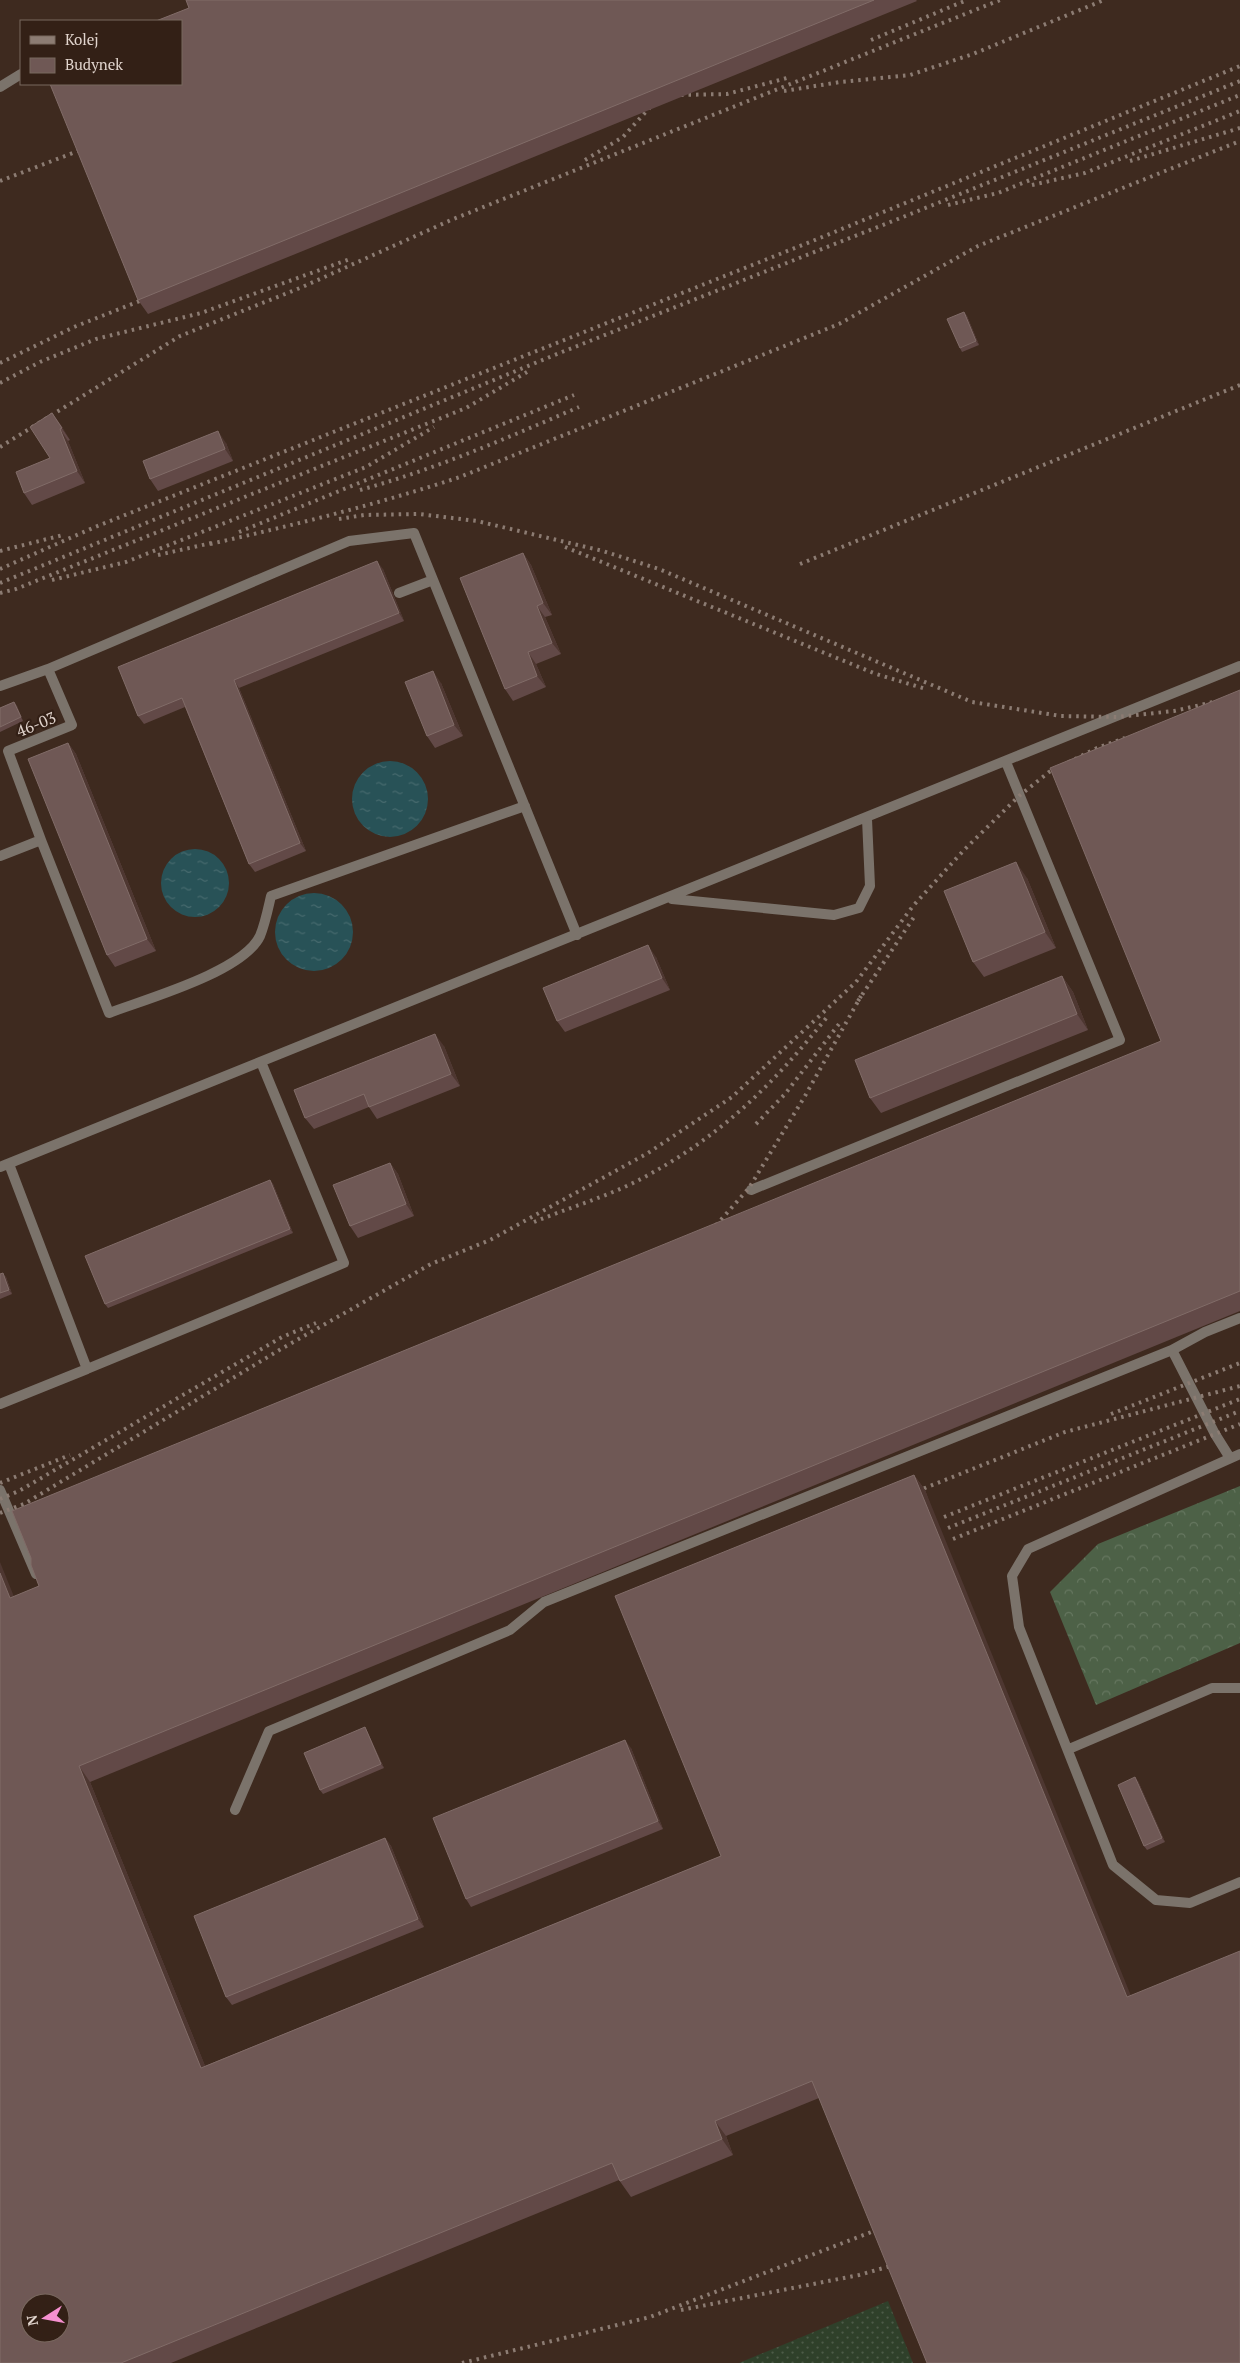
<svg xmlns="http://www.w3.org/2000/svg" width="1240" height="2363" font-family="'PT Serif',serif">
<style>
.grass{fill:url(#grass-dots)}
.forest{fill:url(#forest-crowns)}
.water{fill:url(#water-ripples)}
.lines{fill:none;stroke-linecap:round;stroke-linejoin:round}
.lane{stroke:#7b736b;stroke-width:10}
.rail{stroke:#8c7c73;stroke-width:4;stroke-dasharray:2.5 5;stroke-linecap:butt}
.wall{fill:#624947}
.shaded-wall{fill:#4e3731}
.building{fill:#6f5855;stroke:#816c68;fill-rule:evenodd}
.labels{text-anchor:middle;stroke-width:4.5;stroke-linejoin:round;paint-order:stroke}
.street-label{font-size:16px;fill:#e1d4cd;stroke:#332016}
</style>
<defs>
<pattern id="grass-dots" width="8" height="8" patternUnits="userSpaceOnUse" patternTransform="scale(1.25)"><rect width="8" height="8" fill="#2f402a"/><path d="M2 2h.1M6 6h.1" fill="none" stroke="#4d5b48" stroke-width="1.8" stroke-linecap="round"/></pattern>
<pattern id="forest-crowns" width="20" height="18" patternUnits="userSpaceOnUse" patternTransform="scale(1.25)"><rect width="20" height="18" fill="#4d6147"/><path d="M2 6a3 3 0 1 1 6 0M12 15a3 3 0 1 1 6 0" fill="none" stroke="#667760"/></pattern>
<pattern id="water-ripples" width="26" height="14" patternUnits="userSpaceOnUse" patternTransform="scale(1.25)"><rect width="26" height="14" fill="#285257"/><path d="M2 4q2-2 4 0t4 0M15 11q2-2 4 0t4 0" fill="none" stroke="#476a6e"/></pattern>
</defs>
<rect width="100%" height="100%" fill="#3e2a1f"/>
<path class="grass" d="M888 2301 913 2363H739Z"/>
<path class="forest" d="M1240 1486V1643L1096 1705 1050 1592 1098 1544Z"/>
<path class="water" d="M352 799a38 38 0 1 1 76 0a38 38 0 1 1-76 0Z
M161 883a34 34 0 1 1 68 0a34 34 0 1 1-68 0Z
M275 932a39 39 0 1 1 78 0a39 39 0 1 1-78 0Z"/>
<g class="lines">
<path class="lane" d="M0 87 21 74
M399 593 433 580
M48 669 349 541 414 533 577 935
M0 686 48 669 72 725 8 751 41 840 0 856
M41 840 109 1013C146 999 243 972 260 936 265 924 268 909 271 896L525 806
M672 899 834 915 859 908 870 886 867 819
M0 1167 1240 666
M751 1190 1120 1040 1006 762
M1172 1350 1215 1434 1230 1458
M87 1369 344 1263 261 1062
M0 1404 87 1369 9 1164
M1240 1454 1028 1549 1012 1576 1019 1627 1113 1865 1156 1900 1190 1903 1240 1882
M0 1490 36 1574
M1069 1749 1212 1688H1240
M235 1810 269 1731 510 1630 544 1602 1172 1350 1205 1332 1240 1318"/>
<path class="rail" d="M871 40 967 0
M784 91 840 82 910 75 973 54 1104 0
M681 95 727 94 787 78
M585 160 623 137 652 105
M1130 161 1240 128
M0 181 91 146
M1032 185 1085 173 1240 111
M948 205 998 193 1240 95
M0 363 74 327 150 297
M0 383 40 362 96 339 201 313 350 259
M0 447 180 336 300 288 451 220 1000 0
M360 490C436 469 507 438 579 407
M339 519 364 515 419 514 477 521 603 551 659 569 972 702 1061 716 1117 717 1174 711 1240 696
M239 532 574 395
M210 544C295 525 378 504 460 477L839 324 978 246 1240 141
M565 547 876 674 926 689
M0 551 63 535
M158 555 216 542
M800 564 1240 385
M0 569 95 527 810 242 1240 66
M52 580 126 562 366 467 434 427
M0 583 562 352 913 213 1240 81
M0 593 16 589 466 408 527 372
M858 1001 916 914
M756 1124 785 1094 839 1024
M534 1222C568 1208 606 1197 639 1180 719 1138 772 1086 827 1017
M711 1231 749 1188 805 1096 861 996
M1111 1414 1240 1363
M0 1483 70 1455
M910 1494 1065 1432 1240 1386
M0 1499 19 1491 282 1337 316 1323
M0 1513 24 1504 281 1349 431 1264 490 1240 648 1153 732 1097 856 982 913 906 964 850 1019 796 1049 772 1097 748 1125 738
M944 1517 1240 1399
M948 1528 1240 1411
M953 1539 1240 1424
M681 2310 859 2275 901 2263
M462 2363 650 2317 887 2226"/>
</g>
<path class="wall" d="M186 0H916L917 1 148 314 138 300 189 8Z
M964 312 967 316 979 345 962 352 960 348Z
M52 413 70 440 68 441 85 483 32 505 24 493 50 458Z
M226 443 233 461 158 491 150 479Z
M523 553 531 565 552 615 545 617 561 654 536 664 546 687 513 701 505 689Z
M383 569 404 621 239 688 306 851 255 872 249 864 185 707 144 724 138 716Z
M441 683 463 736 435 748 427 736Z
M1240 690V1311L90 1782 205 2066 721 1856 914 1475 925 1490 1240 2363 819 2098 726 2136 733 2155 631 2197 619 2180 171 2363H0L14 1597 39 1586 1161 1041Z
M14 702 17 706 23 721 0 732V708Z
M68 743 76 754 156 951 115 967 107 955Z
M1027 878 1056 948 984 977 973 962Z
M656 957 670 990 565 1032 557 1021Z
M1062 976 1073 992 1088 1030 881 1113 870 1098Z
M444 1046 460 1086 377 1119 369 1107 314 1129 305 1118Z
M390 1163 398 1174 414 1216 358 1238 350 1226Z
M270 1180 273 1184 293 1233 108 1308 105 1304Z
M0 1274 6 1277 12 1294 0 1299Z
M365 1727 367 1731 384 1768 323 1794 320 1790Z
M631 1748 663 1829 471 1907 466 1899Z
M1138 1781 1165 1842 1147 1850 1144 1846Z
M385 1838 391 1846 424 1927 232 2005 226 1997Z"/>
<path class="shaded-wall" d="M964 312 967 316 979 345 976 341Z
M52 413 61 425 70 440Z
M60 429 68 441 85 483 77 471Z
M218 431 226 443 233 461 225 449Z
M523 553 531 565 552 615 543 603Z
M377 561 383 569 404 621 399 613Z
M537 606 545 617 561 654 552 643Z
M528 652 536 664 546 687 537 676Z
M433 671 441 683 463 736 454 725Z
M234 680 239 688 306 851 300 843Z
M14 702 17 706 23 721 21 717Z
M68 743 76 754 156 951 147 939Z
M1016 862 1027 878 1056 948 1045 932Z
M648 945 656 957 670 990 662 978Z
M1062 976 1073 992 1088 1030 1077 1014Z
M435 1034 444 1046 460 1086 451 1074Z
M390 1163 398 1174 414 1216 406 1204Z
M270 1180 273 1184 293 1233 290 1229Z
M3 1273 6 1277 12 1294 9 1290Z
M914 1475 925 1490 1138 2013 1127 1997Z
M0 1562 21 1614 10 1598 0 1573Z
M365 1727 367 1731 384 1768 381 1764Z
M625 1740 631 1748 663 1829 658 1821Z
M79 1766 90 1782 212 2083 201 2068Z
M1135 1777 1138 1781 1165 1842 1162 1838Z
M385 1838 391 1846 424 1927 418 1919Z
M715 2121 726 2136 733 2155 722 2139Z"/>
<path class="building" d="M186 0H874L138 300 50 84H181V21H156L189 8Z
M964 312 976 341 960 348 947 319Z
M52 413 62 428 60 429 77 471 24 493 16 472 50 458 30 427Z
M218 431 225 449 150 479 143 461Z
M523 553 543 603 537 606 552 643 528 652 537 676 505 689 460 578Z
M377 561 399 613 234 680 300 843 249 864 182 698 138 716 118 667Z
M433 671 454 725 427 736 405 682Z
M1240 690V1291L79 1766 201 2068 721 1856 615 1596 914 1475 1127 1997 1240 1951V2363H927L812 2081 715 2121 722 2139 620 2181 612 2163 121 2363H0V1573L10 1598 39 1586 31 1565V1558L12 1511 1161 1041 1050 768ZM30 2303H60V2333H30Z
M14 702 21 717 0 727V708Z
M68 743 147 939 107 955 28 759Z
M1016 862 1045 932 973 962 944 891Z
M648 945 662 978 557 1021 543 988Z
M1062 976 1077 1014 870 1098 855 1060Z
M435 1034 451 1074 369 1107 364 1094 305 1118 294 1090Z
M390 1163 406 1204 350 1226 333 1185Z
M270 1180 290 1229 105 1304 85 1256Z
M3 1273 9 1290 0 1293V1274Z
M365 1727 381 1764 320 1790 304 1753Z
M625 1740 658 1821 466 1899 433 1818Z
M1135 1777 1162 1838 1144 1846 1118 1785Z
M385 1838 418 1919 226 1997 194 1916Z"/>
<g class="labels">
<g class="street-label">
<text transform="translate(36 724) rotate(-22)" y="6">46-03</text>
</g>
</g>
<rect x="20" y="20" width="162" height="65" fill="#332016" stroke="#79685f"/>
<rect x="30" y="36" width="25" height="8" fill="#8c7c73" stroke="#79685f"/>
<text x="65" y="45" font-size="15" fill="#e1d4cd">Kolej</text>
<rect x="30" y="58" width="25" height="15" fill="#6f5855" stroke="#79685f"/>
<text x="65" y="70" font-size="15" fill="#e1d4cd">Budynek</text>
<g transform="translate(45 2318) rotate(259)"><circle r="24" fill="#332016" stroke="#79685f"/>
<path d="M0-4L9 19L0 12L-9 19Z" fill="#f690d0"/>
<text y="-8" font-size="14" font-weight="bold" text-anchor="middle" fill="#e1d4cd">N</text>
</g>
</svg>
